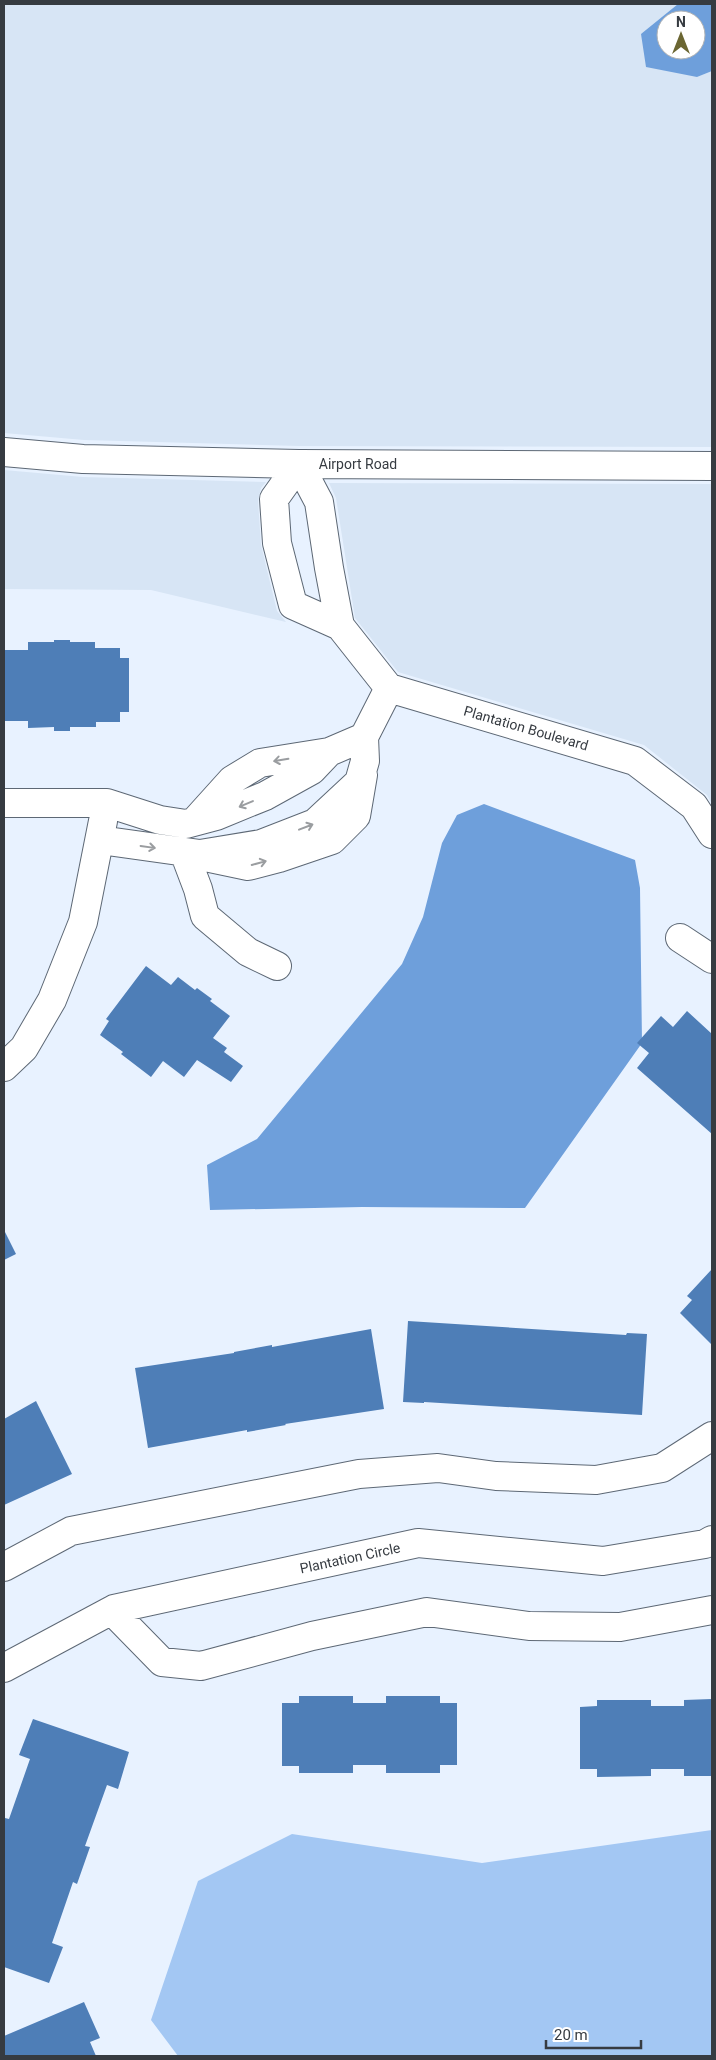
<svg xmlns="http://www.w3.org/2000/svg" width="716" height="2060" font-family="Roboto,sans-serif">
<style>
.built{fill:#d7e5f5}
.green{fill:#a3c7f3}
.water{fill:#6e9fdb;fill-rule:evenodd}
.building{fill:#4e7eb7}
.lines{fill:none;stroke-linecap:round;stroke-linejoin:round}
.minor-casing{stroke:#5d6875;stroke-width:30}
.minor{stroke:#fff;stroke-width:28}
.oneway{stroke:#9a9da0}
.labels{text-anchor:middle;stroke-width:5;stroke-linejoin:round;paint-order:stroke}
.street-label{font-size:14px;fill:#363b41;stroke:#fff}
</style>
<rect width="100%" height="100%" fill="#e8f2ff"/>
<path class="built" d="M4 4H678L641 35 697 77 712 71V447L299 446 84 440 4 433Z
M4 470 83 477 266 482 261 488 258 501 261 545 277 611 286 622 151 590 4 589Z
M329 483 712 484V804L707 795 644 745 398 672 355 618 336 498Z"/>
<path class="green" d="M712 1830V2056H178L151 2020 198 1881 292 1834 482 1863Z"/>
<path class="water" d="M678 4H712V71L697 77 646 67 641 34ZM666 20H696V50H666Z
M484 804 635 860 640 888 642 1043 525 1208 362 1207 210 1210 207 1165 257 1139 402 964 423 917 442 843 457 815Z"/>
<path class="building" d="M54 640H70V642H95V648H120V658H129V712H120V722H96V727H70V731H54V727L28 728V721H4V650H28V642H54Z
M146 966 171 985 178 977 195 990 197 988 212 999 210 1001 230 1016 213 1038 227 1048 224 1052 243 1066 231 1082 197 1060 184 1077 163 1061 151 1077 121 1054 123 1052 100 1035 109 1021 106 1019Z
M687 1011 712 1034V1134L637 1068 649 1053 637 1043 661 1016 673 1027Z
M4 1230 16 1254 4 1260Z
M712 1269V1345L680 1313 692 1300 687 1296Z
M408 1321 626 1335 627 1333 647 1334 642 1415 424 1402V1403L403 1402Z
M371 1329 384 1409 285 1424 286 1425 247 1432V1430L148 1448 135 1368 234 1353V1352L272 1345V1347Z
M36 1401 72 1474 4 1505V1419Z
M299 1696H353V1703H386V1696H440V1703H457V1765H440V1773H386V1765H353V1773H299V1766H282V1703H299Z
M712 1699V1776H684V1769H651V1776L597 1777V1769H580V1707L597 1706V1700H651V1706H684V1700Z
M33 1719 129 1752 118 1789 107 1785 85 1846 90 1847 77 1884 73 1882 52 1943 63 1947 49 1983 4 1967V1821L5 1818 9 1819 30 1759 19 1755Z
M84 2002 100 2038 90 2042 96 2056H4V2036Z"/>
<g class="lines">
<defs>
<path id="minor" d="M4 452 83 459 299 464 712 466
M299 464 319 502 329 568 340 626 293 605 277 543 274 499Z
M340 626 389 688 635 761 694 806 712 834
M4 803H107L160 820 186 824 216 816 265 796 312 770 329 752 364 737
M195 821 232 780 260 763 329 752
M100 840 200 854 261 844 315 823 359 782 365 761 364 737 389 688
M184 852 198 889 205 916 248 952 277 966
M210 858 248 866 279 858 332 840 356 816 363 775
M680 938 712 959
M4 1067 24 1048 52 1000 83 922 103 821
M4 1567 71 1531 359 1474 438 1468 496 1476 596 1480 662 1468 712 1436
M114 1609 118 1617 162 1662 201 1666 312 1636 427 1612 529 1626 620 1627 712 1610
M4 1668 114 1609 418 1543 603 1561 705 1544 712 1540"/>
</defs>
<use href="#minor" class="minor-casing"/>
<use href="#minor" class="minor"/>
</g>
<defs><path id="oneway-shaft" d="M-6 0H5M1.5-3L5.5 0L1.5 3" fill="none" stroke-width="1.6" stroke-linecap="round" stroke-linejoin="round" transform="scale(1.25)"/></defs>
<g class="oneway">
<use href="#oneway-shaft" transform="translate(281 760) rotate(171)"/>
<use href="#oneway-shaft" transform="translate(246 804) rotate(157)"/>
<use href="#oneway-shaft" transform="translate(306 827) rotate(-21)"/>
<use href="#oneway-shaft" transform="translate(148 847) rotate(8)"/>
<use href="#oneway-shaft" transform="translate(259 863) rotate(-15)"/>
</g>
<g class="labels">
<g class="street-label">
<text x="358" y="469">Airport Road</text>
<text transform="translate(526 728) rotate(16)" y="5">Plantation Boulevard</text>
<text transform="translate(350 1558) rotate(-12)" y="5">Plantation Circle</text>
</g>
</g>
<rect width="716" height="2060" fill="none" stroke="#363b41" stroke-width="10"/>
<g transform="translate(681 35)"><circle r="24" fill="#ffffff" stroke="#afb1b3"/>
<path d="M0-4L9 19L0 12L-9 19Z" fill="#6b6632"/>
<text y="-8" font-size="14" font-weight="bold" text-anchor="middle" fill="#363b41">N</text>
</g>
<path d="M546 2040v8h95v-8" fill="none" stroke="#363b41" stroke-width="2.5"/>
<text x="554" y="2040" font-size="15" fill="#363b41" stroke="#ffffff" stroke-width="4" paint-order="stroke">20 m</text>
</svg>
